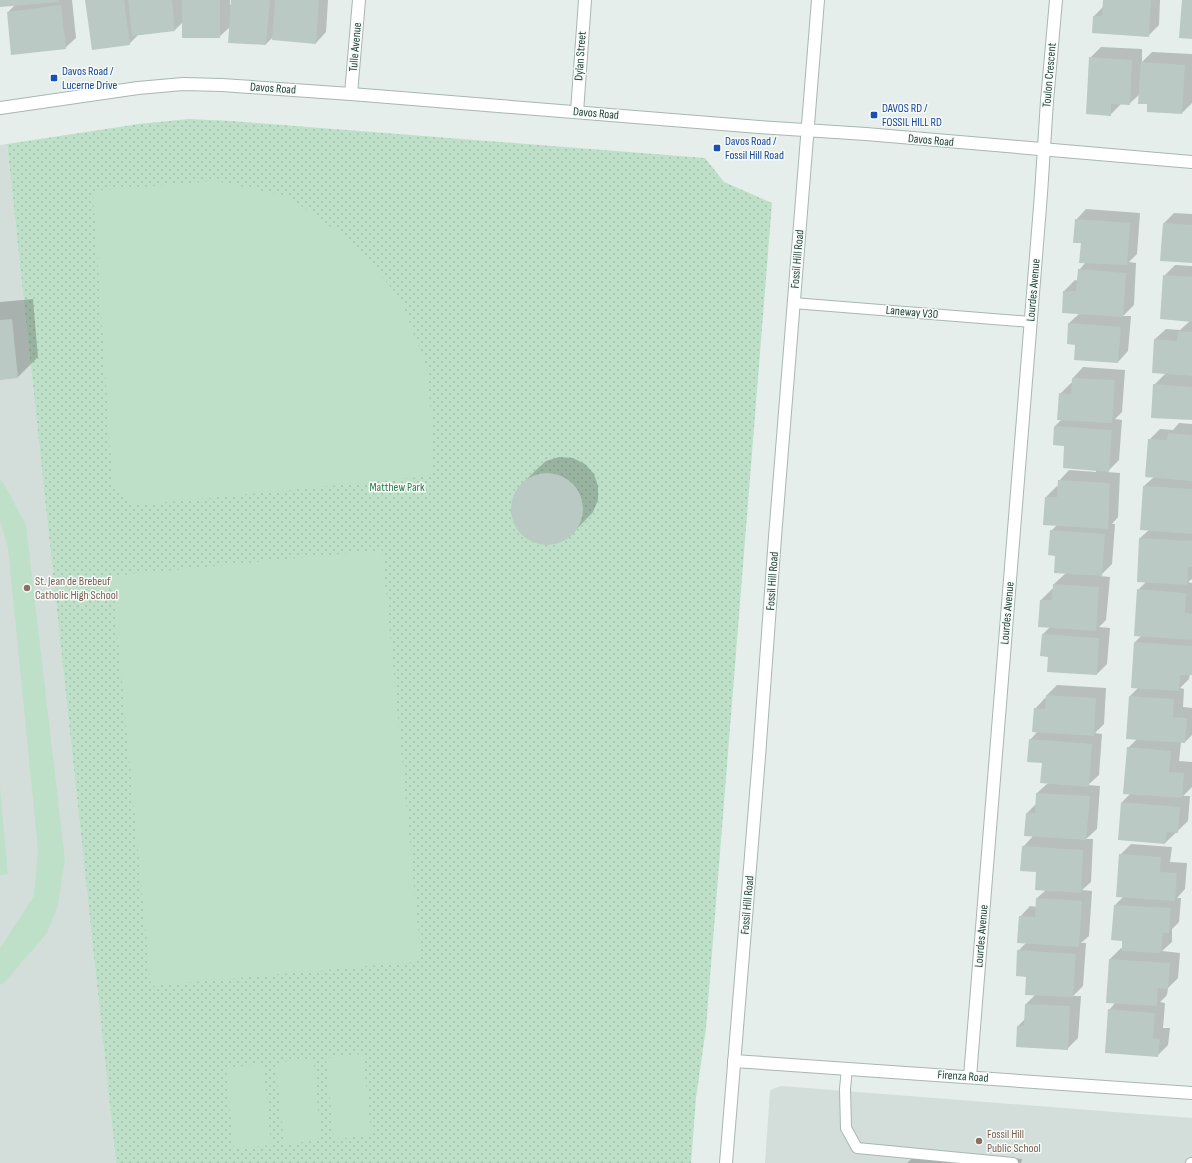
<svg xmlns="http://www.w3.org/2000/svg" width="1192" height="1163" font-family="'Sofia Sans Condensed',sans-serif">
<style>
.built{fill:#d3deda}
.green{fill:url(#green-dots)}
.pitch{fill:#bee0c8}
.shadow{fill:#0003}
.building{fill:#bac9c4}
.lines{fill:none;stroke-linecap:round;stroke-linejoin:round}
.service-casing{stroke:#a7b7b2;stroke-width:12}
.minor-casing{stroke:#a7b7b2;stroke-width:14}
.tertiary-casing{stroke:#a7b7b2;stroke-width:14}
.service{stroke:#fff;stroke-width:10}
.minor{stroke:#fff;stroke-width:12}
.tertiary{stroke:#fff;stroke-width:12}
.transit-dot{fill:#1a4fb4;stroke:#f6fbf8;stroke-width:1.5}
.education-dot{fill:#8d6e63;stroke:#f6fbf8;stroke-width:1.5}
.labels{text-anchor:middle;stroke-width:3;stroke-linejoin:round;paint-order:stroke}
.street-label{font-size:12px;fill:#24413a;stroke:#f6fbf8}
.transit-label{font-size:12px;fill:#164399;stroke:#f6fbf8;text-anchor:start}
.park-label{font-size:12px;fill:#2d794c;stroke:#f6fbf8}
.education-label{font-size:12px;fill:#785e54;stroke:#f6fbf8;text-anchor:start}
</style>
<defs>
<pattern id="green-dots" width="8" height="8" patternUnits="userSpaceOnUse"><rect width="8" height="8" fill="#bee0c8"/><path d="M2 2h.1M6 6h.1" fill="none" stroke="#a3c1ad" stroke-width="1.8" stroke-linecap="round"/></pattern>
</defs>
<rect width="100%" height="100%" fill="#e5eeeb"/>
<path class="built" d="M7 144 102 1031 116 1163H0V145Z
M781 1086 1192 1118V1163H765L770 1090Z"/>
<path class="green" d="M189 119 232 121 705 158 724 182 772 203 706 1028 696 1098 691 1163H116L7 144 139 124Z"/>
<path class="pitch" d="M215 181 287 196 351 241 400 298 426 366 432 422 431 476 137 505 113 488 93 191Z
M0 480 4 484 26 525 65 860 58 905 47 933 4 983 0 985V948L34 896 38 850 8 548 0 521Z
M382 550 421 961 151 986 112 576Z
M0 787 8 874 0 875Z
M363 1054 371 1135 334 1139 326 1058Z
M313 1059 321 1140 284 1144 276 1063Z
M263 1064 271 1145 234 1149 226 1068Z"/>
<path class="shadow" d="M0 0H72L76 38 65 48 8 12 15 5Z
M86 0H230V5H231L232 0H328L326 32 316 43 273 37 266 44 230 27 219 37 183 22 175 30 138 35 129 44Z
M1104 0H1160L1159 25 1148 36 1094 16 1104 6Z
M1101 47 1142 49V62L1152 52 1192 54V103L1182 113 1148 103 1140 94 1129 104H1121L1110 115 1090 58Z
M1086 209 1140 213 1137 254 1129 262 1136 263 1134 305 1123 316H1131L1128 351 1118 362 1076 344 1069 323 1080 313 1063 312 1064 291 1075 280 1078 281 1079 270 1086 262 1076 220Z
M1174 213 1192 214V262L1164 223Z
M1175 265 1192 266V419L1154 385 1166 373 1155 339 1166 329 1180 330 1190 321 1164 276Z
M33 299 38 357 18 377 0 379V302Z
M1083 367 1125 370 1122 412 1115 419 1122 420 1119 460 1107 472 1120 473 1118 517 1112 524H1115L1112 564 1100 576 1110 577 1106 620 1099 627 1110 628 1107 664 1097 674 1049 656 1043 634 1050 627 1039 626 1041 600 1052 589 1054 590V584L1066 573 1056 555 1051 531 1057 525 1046 497 1057 486 1058 487 1059 481 1069 470 1096 472V470L1065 445 1055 426 1062 419 1060 394 1071 383H1072L1073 378Z
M1179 423 1192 424V579L1188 582 1192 583V674H1190L1189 679 1180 688 1184 689 1183 707 1192 708V735L1185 742H1181L1179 761 1192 762V787L1183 796H1190L1188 821 1165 843 1122 802 1131 793 1128 748 1137 739 1128 738 1130 696 1139 687 1135 642 1142 635 1138 590 1146 582 1140 538 1149 530 1144 486 1154 477 1149 440 1160 429 1173 430Z
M559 457 573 458 585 464 594 474 598 486V500L593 512 571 535 564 540 551 544 538 543 526 537 519 531 515 524 511 511 514 496 520 486 536 470 546 461Z
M1057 685 1106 688 1104 724 1095 733 1102 734 1099 775 1088 785 1100 786 1097 829 1086 839H1093L1091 882 1082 890 1092 891 1089 936 1081 943H1086L1083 986 1073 996H1081L1078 1038 1067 1049 1018 1026 1025 1019 1026 1004 1036 994 1027 976 1018 951 1026 943 1020 917 1030 906 1037 907V898L1046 890 1037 871 1023 847 1033 836 1027 813 1037 803V793L1048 783 1043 762 1030 740 1037 732 1035 709 1045 698H1047V695Z
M1131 844 1172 847 1170 862 1187 863 1185 889 1177 898H1181L1179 922 1172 929V942L1162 951 1180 953 1178 978 1168 988 1167 995 1160 1002 1165 1003 1163 1028H1170L1168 1045 1158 1055 1109 1010 1116 1002H1107L1110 959 1121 948 1123 949V940L1112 939 1115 905 1124 896 1120 855Z
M920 1151 1022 1159 1021 1163H907Z"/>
<path class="building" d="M0 0H59V2L0 7Z
M85 0H124L130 45 92 50Z
M128 0H172L175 31 132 36Z
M182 0H220V38H182Z
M231 0H270L266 45 228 43Z
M275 0H319L316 44 272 40Z
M1103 0H1151L1149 37 1092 33 1093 16H1102Z
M1182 0H1192V39L1179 38Z
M61 5 66 49 11 55 7 12Z
M1089 57 1132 60 1130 105 1111 104V116L1086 114Z
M1141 62 1185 65 1182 114 1147 112V104H1138Z
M1075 219 1130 223 1127 265 1079 263 1081 243H1073Z
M1163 223 1192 225V263L1160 261Z
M1078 269 1126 273 1123 317 1062 313 1063 291H1076Z
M1163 275 1192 277V322L1160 319Z
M12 319 18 378 0 380V320Z
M1068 323 1121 327 1118 363 1074 360 1075 345 1067 344Z
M1178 331 1192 332V376L1152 373 1154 339 1177 341Z
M1072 378 1115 380 1112 423 1057 420 1059 393 1071 394Z
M1153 384 1192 387V420L1151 418Z
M1054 426 1112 430 1109 472 1063 468 1064 446 1053 445Z
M1168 433 1192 435V481L1145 477 1148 439 1167 440Z
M511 509a36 36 0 1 1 72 0a36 36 0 1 1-72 0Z
M1058 480 1110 483 1108 529 1043 525 1045 497H1057Z
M1143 486 1192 489V534L1140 530Z
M1050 530 1105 534 1102 576 1054 573 1055 556 1048 555Z
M1139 538 1192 541V567H1188L1187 585 1137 582Z
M1053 584 1099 587 1096 631 1038 627 1040 600H1052Z
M1137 589 1186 593 1185 613 1192 614V640L1134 636Z
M1042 634 1099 638 1097 675 1047 672 1048 657 1040 656Z
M1134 642 1192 646V675H1180L1179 691 1131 688Z
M1046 695 1096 698 1094 736 1032 732 1034 708 1045 709Z
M1129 696 1174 699 1173 717 1187 718 1185 743 1126 739Z
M1029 739 1092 744 1089 787 1040 783 1042 763 1027 762Z
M1127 747 1171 751 1169 772 1184 773 1182 798 1123 794Z
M1036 793 1090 796 1086 840 1024 836 1026 813H1035Z
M1121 802 1180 807 1178 833 1167 832 1165 844 1118 840Z
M1022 846 1083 850 1081 893 1035 890 1036 872 1020 871Z
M1119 854 1161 857 1160 872 1177 873 1175 901 1116 897Z
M1036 898 1082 901 1079 947 1017 943 1019 916 1035 917Z
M1114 905 1171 908 1169 933H1163L1161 953 1122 951V941L1111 940Z
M1017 950 1076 954 1073 997 1025 995 1026 977 1016 976Z
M1109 959 1170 963 1168 989 1158 988 1157 1006 1106 1003Z
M1025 1004 1070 1006 1068 1050 1016 1047 1017 1026H1024Z
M1108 1009 1155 1013 1153 1038 1160 1039 1158 1057 1105 1053Z"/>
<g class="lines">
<defs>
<path id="service" d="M793 303 1031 322
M847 1068 845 1089 846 1128 857 1148 1013 1163
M1191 1163H1192"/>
<path id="minor" d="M351 94 359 0
M577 112 585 0
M734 1061 1192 1093
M970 1077 1041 194 1047 101 1056 0"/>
<path id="tertiary" d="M0 108 138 88 183 84 222 85 351 94 759 127 866 134 1192 162
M726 1163 759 757 775 537 818 0"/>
</defs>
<use href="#service" class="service-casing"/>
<use href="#minor" class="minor-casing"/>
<use href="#tertiary" class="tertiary-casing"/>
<use href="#service" class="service"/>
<use href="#minor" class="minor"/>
<use href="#tertiary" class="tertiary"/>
</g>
<g class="transit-dot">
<rect x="50" y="74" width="8" height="8" rx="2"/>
<rect x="870" y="111" width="8" height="8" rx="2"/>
<rect x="713" y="144" width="8" height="8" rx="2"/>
</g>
<g class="education-dot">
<circle cx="27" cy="588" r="4"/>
<circle cx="979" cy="1141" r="4"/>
</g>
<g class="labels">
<g class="street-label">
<text transform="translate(355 47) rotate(-85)" y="4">Tulle Avenue</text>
<text transform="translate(580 56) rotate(-86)" y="4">Dylan Street</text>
<text transform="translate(1049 75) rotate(-85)" y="4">Toulon Crescent</text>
<text transform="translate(273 88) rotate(4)" y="4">Davos Road</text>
<text transform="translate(596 113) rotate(5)" y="4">Davos Road</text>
<text transform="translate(931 140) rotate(5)" y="4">Davos Road</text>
<text transform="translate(797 259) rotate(-85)" y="4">Fossil Hill Road</text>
<text transform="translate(1033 290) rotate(-85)" y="4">Lourdes Avenue</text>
<text transform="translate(912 312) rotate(5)" y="4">Laneway V30</text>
<text transform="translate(772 581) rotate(-86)" y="4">Fossil Hill Road</text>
<text transform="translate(1007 613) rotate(-85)" y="4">Lourdes Avenue</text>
<text transform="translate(747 905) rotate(-85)" y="4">Fossil Hill Road</text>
<text transform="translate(981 936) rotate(-85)" y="4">Lourdes Avenue</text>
<text transform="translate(963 1076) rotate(4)" y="4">Firenza Road</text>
</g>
<g class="transit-label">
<text x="62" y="75">Davos Road /<tspan x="62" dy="14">Lucerne Drive</tspan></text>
<text x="882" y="112">DAVOS RD /<tspan x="882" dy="14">FOSSIL HILL RD</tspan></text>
<text x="725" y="145">Davos Road /<tspan x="725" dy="14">Fossil Hill Road</tspan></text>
</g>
<g class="park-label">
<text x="397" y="491">Matthew Park</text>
</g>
<g class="education-label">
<text x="35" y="585">St. Jean de Brebeuf<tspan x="35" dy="14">Catholic High School</tspan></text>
<text x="987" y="1138">Fossil Hill<tspan x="987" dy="14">Public School</tspan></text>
</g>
</g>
</svg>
